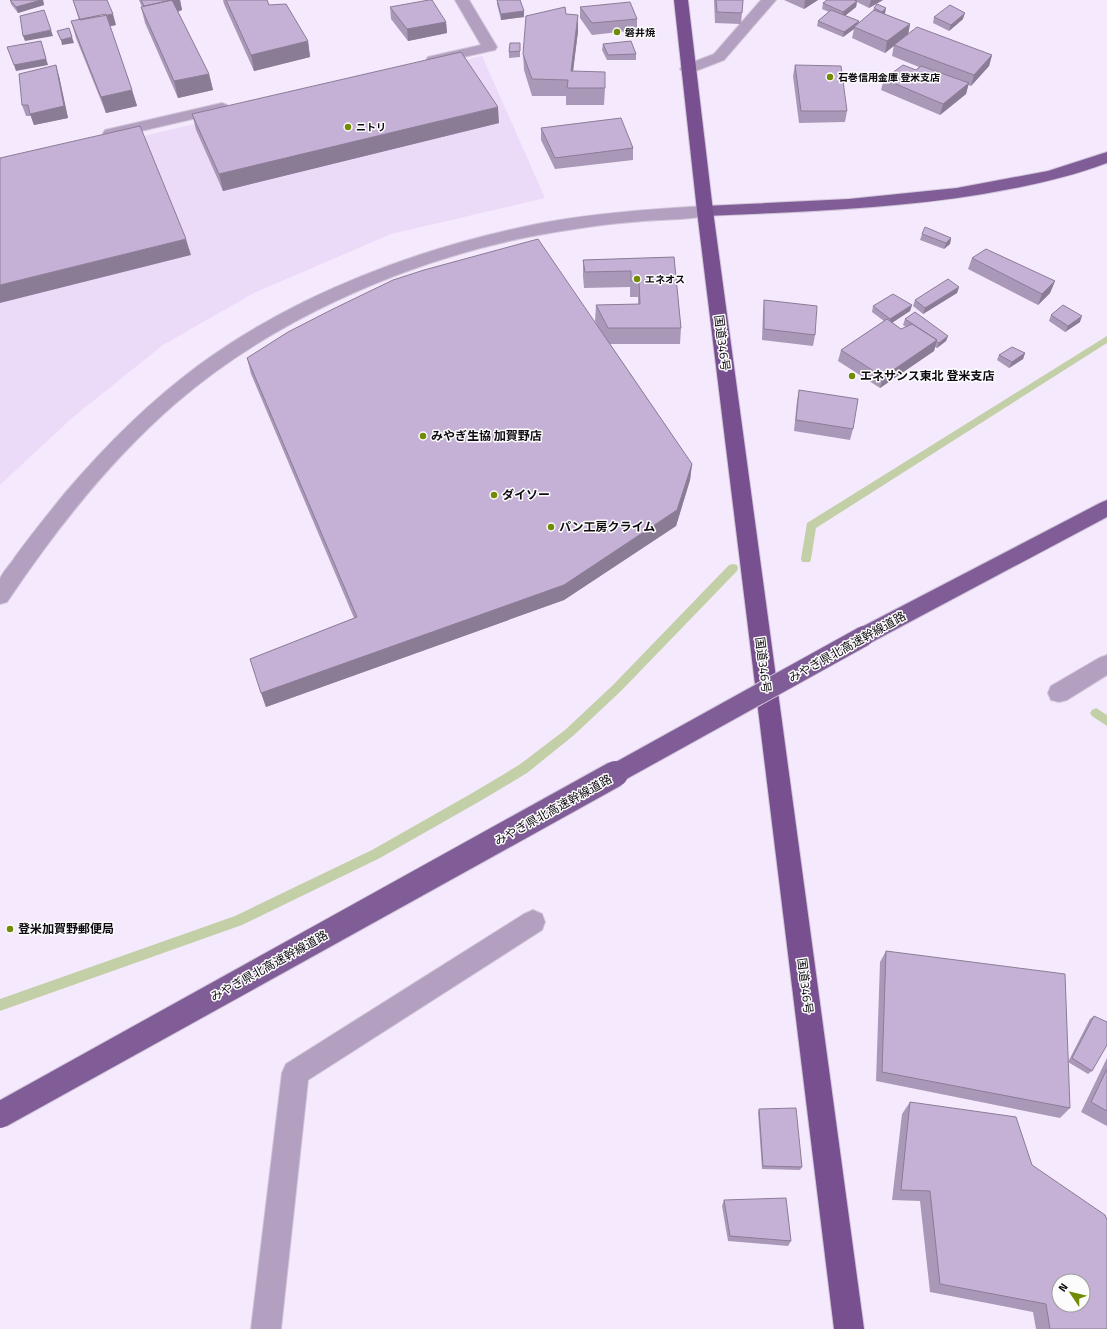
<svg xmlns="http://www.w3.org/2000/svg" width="1107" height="1329" font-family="'Titillium Web','Noto Sans JP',sans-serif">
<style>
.built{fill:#ecdaf9}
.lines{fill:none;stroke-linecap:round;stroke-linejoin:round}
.stream{fill:#c3d0a7;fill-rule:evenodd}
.minor-casing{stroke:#d0c5d8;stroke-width:2}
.tertiary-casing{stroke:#d0c5d8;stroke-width:2}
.primary-casing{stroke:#d0c5d8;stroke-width:2}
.trunk-casing{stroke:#d0c5d8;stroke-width:2}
.minor{fill:#b3a0c1;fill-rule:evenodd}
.tertiary{fill:#b3a0c1;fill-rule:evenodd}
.primary{fill:#815d98;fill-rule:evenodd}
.trunk{fill:#785090;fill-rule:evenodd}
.primary-bridge-far1-casing{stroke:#d0c5d8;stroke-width:22;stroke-linecap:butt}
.primary-bridge-casing{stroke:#d0c5d8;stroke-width:28;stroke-linecap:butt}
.primary-bridge-far1{stroke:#815d98;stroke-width:20}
.primary-bridge{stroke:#815d98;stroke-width:26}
.wall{fill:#aa98b8}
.shaded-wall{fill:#8b7c96}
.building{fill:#c6b1d6;stroke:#8b7c96;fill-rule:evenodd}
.poi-dot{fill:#718c04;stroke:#fcfcfc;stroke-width:1.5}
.labels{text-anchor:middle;stroke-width:3;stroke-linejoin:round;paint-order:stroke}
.far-poi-label{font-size:10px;font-weight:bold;fill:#0f0a12;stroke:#fcfcfc;text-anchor:start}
.street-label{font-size:12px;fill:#0f0a12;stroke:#fcfcfc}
.poi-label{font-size:12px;font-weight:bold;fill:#0f0a12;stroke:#fcfcfc;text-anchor:start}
</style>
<rect width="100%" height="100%" fill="#f5e9fe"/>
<path class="built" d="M482 56 545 198 391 234 254 293 163 345 72 418 0 485V170Z"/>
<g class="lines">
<path class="stream" d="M1107 336V343L816 528 811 559 810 562H802L801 559 807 523Z
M733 564 737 565 738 568 737 571 621 691 573 736 527 773 482 800 380 858 242 925 0 1011V999L235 916 372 850 474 792 519 765 565 730 613 685 729 565Z
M1096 708 1107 715V726L1092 716 1090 713 1092 710Z"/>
<defs>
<path id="minor" d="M455 0H469L497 47 495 50 490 51 433 64 428 63 426 60 428 57 481 45Z
M761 0H776L724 60 693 72 688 74 683 72 680 69 683 66 714 54Z
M222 103 227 105 230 108 227 111 111 138 105 136 103 133 105 130Z
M1107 655V675L1067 700 1059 702 1051 700 1048 693 1051 686 1099 658Z
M533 910 542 914 545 922 542 930 308 1080 281 1329H251L282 1073 286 1064 524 914Z"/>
<path id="tertiary" d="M705 206 711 207 713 211 711 215C690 220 666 219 644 221 603 224 563 230 523 238 400 264 271 321 176 403 110 460 56 529 7 602L0 604C0 597 0 586 0 579 3 571 11 564 15 557 31 535 48 514 65 493 105 446 149 402 199 365 297 293 423 246 542 223 596 213 651 209 705 206Z"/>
<path id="primary" d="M1107 152V163C1067 178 1025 187 983 194 891 209 798 212 705 216L699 215 697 211 699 207 705 206 849 199 957 188 1048 171Z
M1107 500V517L872 642 864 645 856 642 853 636 856 630 1100 503Z"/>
<path id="trunk" d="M674 0H688L713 211 864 1329H834L697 211Z"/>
</defs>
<use href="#minor" class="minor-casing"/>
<use href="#tertiary" class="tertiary-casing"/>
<use href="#primary" class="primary-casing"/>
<use href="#trunk" class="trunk-casing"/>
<use href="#minor" class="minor"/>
<use href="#tertiary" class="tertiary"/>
<use href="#primary" class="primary"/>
<use href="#trunk" class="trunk"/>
<defs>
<path id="primary-bridge-far1" d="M613 775 864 636"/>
<path id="primary-bridge" d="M0 1115 615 774"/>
</defs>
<use href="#primary-bridge-far1" class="primary-bridge-far1-casing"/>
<use href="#primary-bridge" class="primary-bridge-casing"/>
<use href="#primary-bridge-far1" class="primary-bridge-far1"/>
<use href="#primary-bridge" class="primary-bridge"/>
</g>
<path class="wall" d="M10 0H43L44 5 18 13 11 4Z
M73 0 116 25 110 26 132 90 137 106 106 113 76 38 71 21 79 20Z
M139 0H180L182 10 178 12 209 74 213 90 178 98 145 23 141 7H142Z
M223 0H267L269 5 308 41 310 57 254 71 224 4Z
M497 0H520L524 11V17L501 20 497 4Z
M714 0H743L741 24 715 23Z
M784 0H818L804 9Z
M827 0H883L869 8 857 2 856 7 845 16 858 24 873 11 874 8 877 4 885 14 910 24 908 34 992 55 989 66 971 86 968 85 966 94 940 115 881 90 884 79 916 70 919 67 892 56 894 45 885 53 852 38 854 29 843 37 817 26 818 21 829 12 822 9 823 3Z
M390 7 446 22 447 33 408 41 391 19Z
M580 7 637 19V30L592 35 580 18Z
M566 14 578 31 573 71 605 88 604 105H566V96H532L524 70 523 54Z
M934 17 963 19 949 31 933 23Z
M520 43V57L509 58V52Z
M603 44 636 54V60H607L602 50Z
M795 65 847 111 845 122 799 123 793 76Z
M59 76 68 118 34 125 31 116H26L22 105Z
M192 114 499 123 223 191 196 130Z
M541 128 633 148V160L555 169 541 140Z
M922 234 951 238 950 244 944 249 920 240Z
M674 257 681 328 680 344H610L692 464 690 480 676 526 564 600 266 707 250 659 354 618 251 374 247 358 598 327 595 321 596 305 638 304V297H630V287L584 288 583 276V260Z
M972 258 1055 281 1050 293 1038 305 968 269Z
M959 287 957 293 923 314 913 306 915 300Z
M764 300 815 335 813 346 762 340 763 311Z
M912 305 910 311 892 322 901 329 906 327 903 325 905 319 948 336 946 341 937 348 935 347 934 351 880 388 838 361 841 350 884 321 872 312 873 306Z
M1051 315 1080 322 1065 332 1049 321Z
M1025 353 1023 359 1009 368 997 360 999 355Z
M799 390 853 429 850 440 794 431 797 401Z
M886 951 1070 1108 1060 1118 876 1081 880 962Z
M1094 1016 1092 1071 1088 1074 1068 1062 1090 1019Z
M1107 1058V1126L1081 1112Z
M910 1102 1032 1165 1107 1329H1036L1033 1312 930 1292 920 1201 892 1200 902 1114Z
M759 1109 802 1167 800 1170 762 1169 758 1112Z
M724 1200 791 1241 788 1246 728 1241 722 1206Z"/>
<path class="shaded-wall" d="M41 0H43L44 5 18 13 16 7Z
M177 0H180L182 10 148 19 145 8Z
M805 0H818L804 9Z
M871 0H883L869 8Z
M857 1 856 7 842 18 843 12Z
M886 8 885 14 881 17 882 12Z
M524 11V17L501 20V14Z
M965 13 963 19 949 31 951 25Z
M113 14 116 25 84 32 81 21Z
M578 15V31L571 88V71Z
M859 21 858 26 854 27V29L843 37 844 32Z
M446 22 447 33 408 41 407 29Z
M910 24 908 35 885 53 887 41Z
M51 30 53 36 25 41 23 36Z
M72 37 74 43 62 45 61 40Z
M41 41 48 65 16 71 14 65Z
M308 41 310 57 254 71 251 55Z
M992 55 989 66 971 86 974 75Z
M56 65 59 76 68 118 34 125 30 114Z
M209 74 213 90 178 98 174 81Z
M969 83 966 94 940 115 943 104Z
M132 90 137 106 106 113 101 97Z
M498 107 499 123 223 191 219 174Z
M951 238 950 244 944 249 946 243Z
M186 239 191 255 0 303V285Z
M1055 281 1050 293 1038 305 1042 294Z
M959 287 957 293 923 314 925 308Z
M912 305 910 311 889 325 890 319Z
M1082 316 1080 322 1065 332 1068 326Z
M948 336 946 341 937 348 939 343Z
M937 340 934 351 880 388 883 377Z
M1025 353 1023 359 1009 368 1012 362Z
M692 464 690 480 676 526 564 600 266 707 261 693Z"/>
<path class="building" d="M10 0H41L16 7Z
M73 0H107L113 14 80 20Z
M141 0H177L172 1V0L144 6Z
M172 0 209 74 174 81 141 7Z
M226 0H267L269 5 286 4 308 41 251 55Z
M429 0H432L446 22 407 29 390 7Z
M497 0H520L524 11 501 14Z
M716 0H743L742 13 717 12Z
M827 0H854L857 1 843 12 823 3Z
M630 2 637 19 592 23 580 7Z
M877 4 886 8 882 12 874 8Z
M950 5 965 13 951 25 934 17Z
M565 7 566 14 578 15 571 71 605 72V88H567L568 80 532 79 523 54 526 16Z
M44 10 51 30 23 36 20 16Z
M831 10 859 21 844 32 818 21Z
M874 10 910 24 887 41 854 27Z
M106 14 132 90 101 97 71 21Z
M917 27 992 55 974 75 894 45Z
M69 28 72 37 61 40 57 31Z
M41 41 46 59 14 65 7 47Z
M631 41 636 54 608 55 603 44Z
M510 43H520V51L509 52Z
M461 52 498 107 219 174 192 114Z
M56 65 64 106 30 114 28 105H22L19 74Z
M795 65 841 66 847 111H801Z
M903 65 916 70 921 66 969 83 943 104 884 79Z
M621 118 633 148 555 158 541 128Z
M140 126 186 239 0 285V158Z
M925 227 951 238 946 243 922 234Z
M538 239 692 464 677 510 564 585 261 693 250 659 357 617 247 358 288 332 333 309 393 280 424 270Z
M986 249 1055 281 1042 294 972 258Z
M674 257 681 328H608L596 305 640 304 639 281H631V271L585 272 583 260Z
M948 279 959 287 925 308 915 300Z
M893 294 912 305 890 319 873 306Z
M764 300 817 306 815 335 764 329Z
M1063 305 1082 316 1068 326 1051 315Z
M915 312 948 336 939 343 936 341 937 340 905 319Z
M887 319 901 329 912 324 937 340 883 377 841 350Z
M1012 347 1025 353 1012 362 999 355Z
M799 390 858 399 853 429 796 420Z
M886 951 1065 974 1070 1108 882 1072Z
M1094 1016 1107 1022V1045L1092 1071 1072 1058Z
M1107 1069V1111L1091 1102Z
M910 1102 1016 1117 1032 1165 1105 1215 1107 1220V1329H1050L1046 1304 940 1284 930 1191 901 1190ZM1059 1281H1083V1305H1059Z
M796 1108 802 1167 763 1166 759 1109Z
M786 1198 791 1241 730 1236 724 1200Z"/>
<g class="poi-dot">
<circle cx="617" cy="32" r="4"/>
<circle cx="830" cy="77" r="4"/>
<circle cx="348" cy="127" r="4"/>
<circle cx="637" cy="279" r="4"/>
<circle cx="852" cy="376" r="4"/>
<circle cx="423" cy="436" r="4"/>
<circle cx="494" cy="495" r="4"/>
<circle cx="551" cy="527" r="4"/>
<circle cx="10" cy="929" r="4"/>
</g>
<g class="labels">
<g class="far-poi-label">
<text x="625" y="36">磐井焼</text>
<text x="838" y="81">石巻信用金庫 登米支店</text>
<text x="356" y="131">ニトリ</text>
<text x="645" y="283">エネオス</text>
</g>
<g class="street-label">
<text transform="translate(722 343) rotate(83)" y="4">国道346号</text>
<text transform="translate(847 647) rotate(-29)" y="4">みやぎ県北高速幹線道路</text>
<text transform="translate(763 665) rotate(83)" y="4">国道346号</text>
<text transform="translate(553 810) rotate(-29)" y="4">みやぎ県北高速幹線道路</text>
<text transform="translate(269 966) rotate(-29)" y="4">みやぎ県北高速幹線道路</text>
<text transform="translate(805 986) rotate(83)" y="4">国道346号</text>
</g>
<g class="poi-label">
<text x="860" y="380">エネサンス東北 登米支店</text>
<text x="431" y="440">みやぎ生協 加賀野店</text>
<text x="502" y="499">ダイソー</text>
<text x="559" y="531">パン工房クライム</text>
<text x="18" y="933">登米加賀野郵便局</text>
</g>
</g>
<g transform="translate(1071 1293) rotate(305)"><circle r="19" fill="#fcfcfc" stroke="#9d9b9e"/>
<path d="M0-3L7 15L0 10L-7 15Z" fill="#718c04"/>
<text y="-6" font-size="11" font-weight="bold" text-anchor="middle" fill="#0f0a12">N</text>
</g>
</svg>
